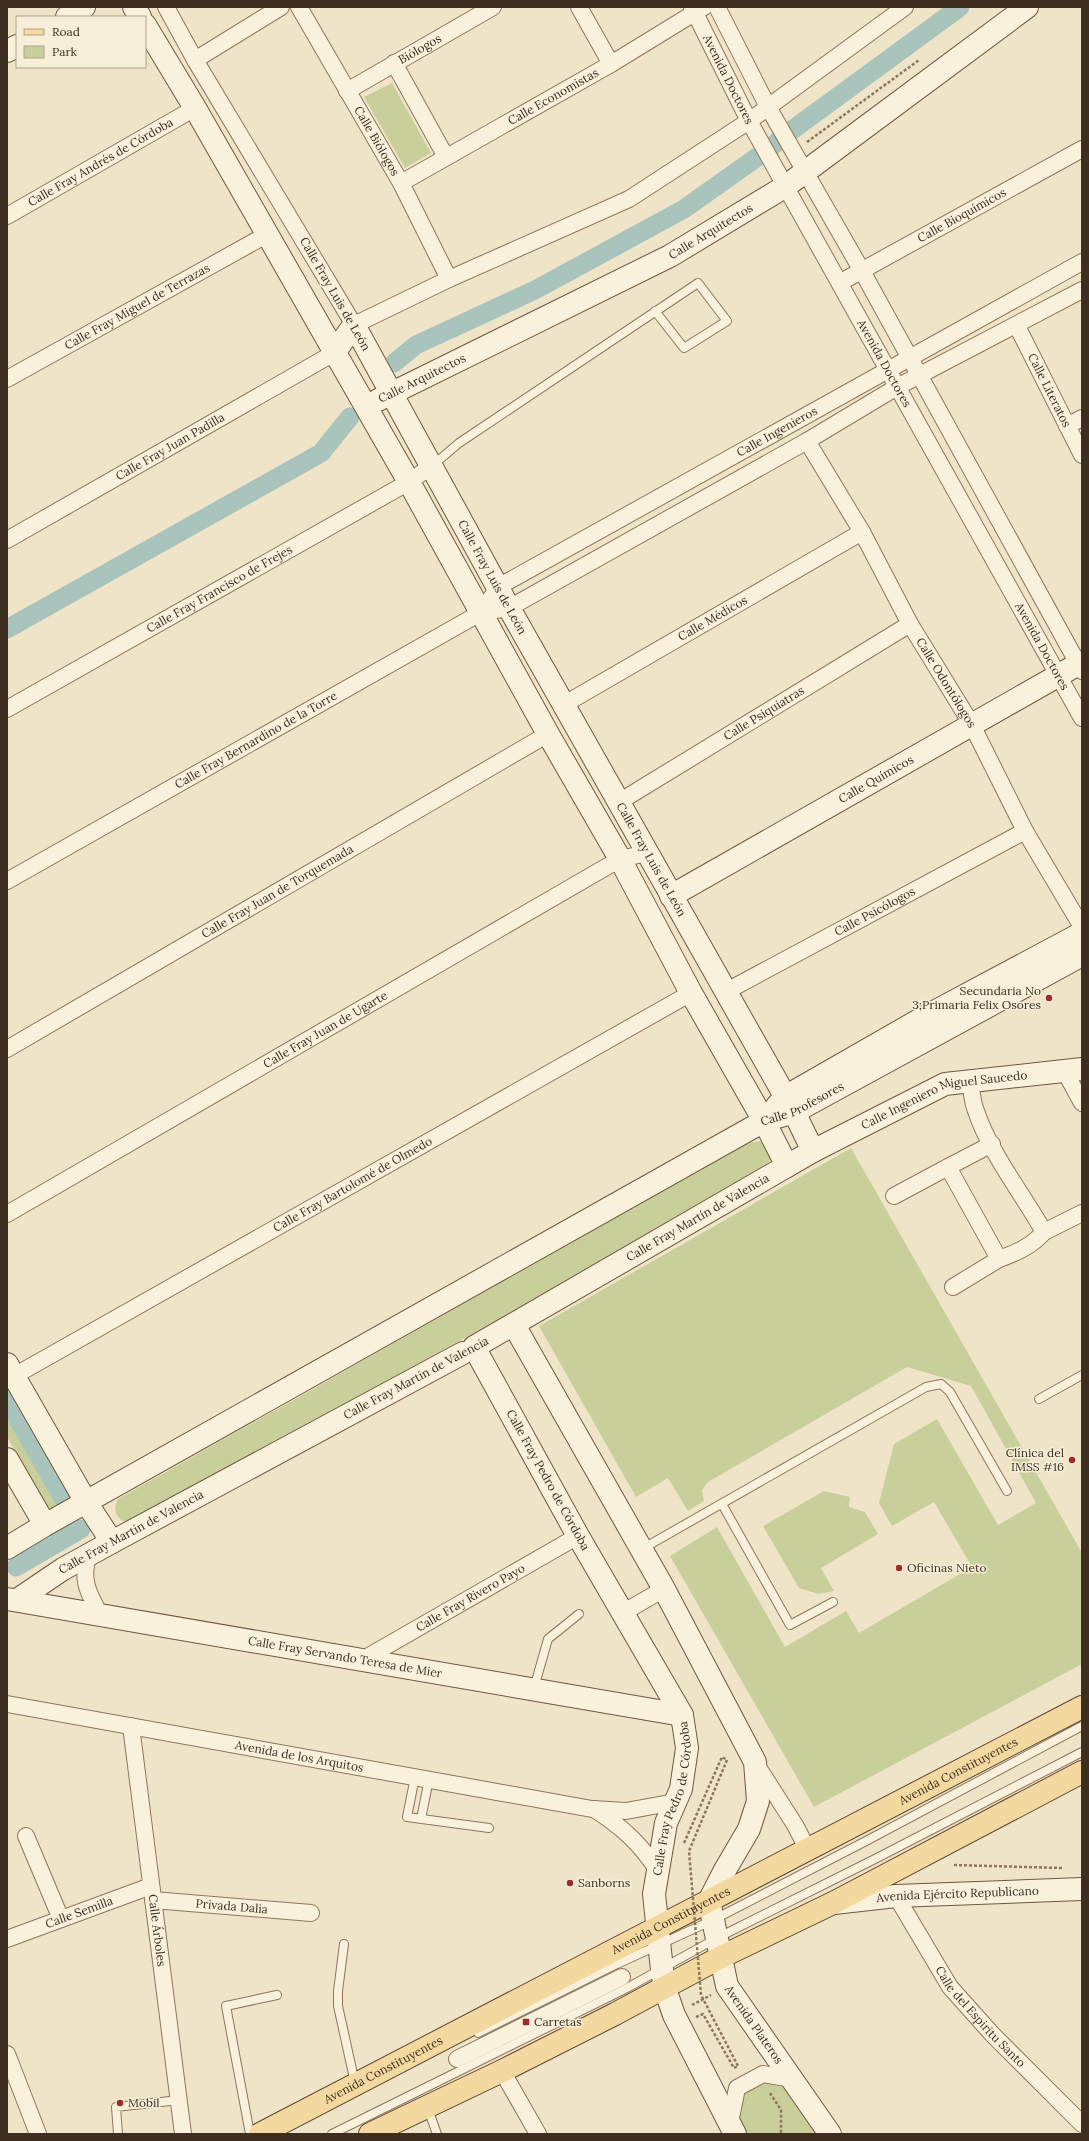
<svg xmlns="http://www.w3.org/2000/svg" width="1089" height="2141" font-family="Lora,serif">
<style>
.green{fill:#c9cf9b}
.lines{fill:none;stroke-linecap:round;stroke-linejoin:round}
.canal{stroke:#a9c4bc;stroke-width:19}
.lane-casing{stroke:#8d765c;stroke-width:10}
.street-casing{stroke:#8d765c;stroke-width:18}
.secondary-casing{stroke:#6f573f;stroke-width:24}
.primary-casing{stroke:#5b4430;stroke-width:24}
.path{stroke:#8d765c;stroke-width:2.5;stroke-dasharray:3 2;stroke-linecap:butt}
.lane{stroke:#faf1dc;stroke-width:8}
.street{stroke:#faf1dc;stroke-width:16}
.secondary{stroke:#faf1dc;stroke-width:22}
.primary{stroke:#f3d9a0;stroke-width:22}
.path-bridge{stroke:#8d765c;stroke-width:2.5;stroke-dasharray:3 2;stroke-linecap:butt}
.poi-dot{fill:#9e2a2b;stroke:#f7eed8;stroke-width:1.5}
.labels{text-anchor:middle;stroke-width:3;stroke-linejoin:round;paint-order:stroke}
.street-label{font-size:12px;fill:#3d2e20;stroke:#f7eed8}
.poi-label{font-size:12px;fill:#3d2e20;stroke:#f7eed8;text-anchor:start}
</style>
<rect width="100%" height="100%" fill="#f0e4c8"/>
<path class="green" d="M392 83 431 153 405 168 364 97Z
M760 1141 772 1151 770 1160 764 1169 134 1524C119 1522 111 1514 118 1499L748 1143Z
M851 1148 1082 1553V1664L814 1807 670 1556 717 1527 785 1647 846 1611 859 1633 972 1567 934 1502 892 1526 879 1503 894 1444 937 1419 998 1525 1036 1503 971 1386 907 1367 708 1482 702 1490 704 1501 688 1511 668 1478 636 1497 539 1326Z
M7 1371 76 1502 57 1512 45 1505 7 1437Z
M824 1491 850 1497 849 1507 865 1512 878 1534 821 1568 834 1591 818 1594 799 1588 763 1526Z
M763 2074 792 2079 830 2134H735L737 2088Z"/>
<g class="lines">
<path class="canal" d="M394 363 416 345 535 290 684 209 770 148 784 136 960 7
M7 629 321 453 350 417
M7 1400 63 1498
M16 1567 81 1529"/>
<defs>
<path id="lane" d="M433 465 459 443 698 283 727 321 684 348 655 311
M1039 1399 1082 1375
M722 1504 790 1625 833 1602
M642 1549 926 1387 941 1384 950 1392 1007 1491
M534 1688 548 1639 579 1614
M415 1777 407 1817 489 1828
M421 1819 429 1779
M344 1944 338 1991V2006L355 2083
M478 2033 617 1964 713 1920 866 1841 1082 1726
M428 2109 437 2134
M118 2134 116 2107 179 2100
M250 2134 226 2006 277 1995
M332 2134 627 1988 717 1938 875 1859 1082 1752"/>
<g id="street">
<path d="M166 7 195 60 354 325 449 279 629 199 749 121 905 7"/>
<path id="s1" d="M299 7 401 183 449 279"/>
<path d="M579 7 611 64"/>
<path id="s2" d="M692 7 749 121 1082 718"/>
<path d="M717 7 768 107 862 271 1082 671"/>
<path d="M195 60 281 7"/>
<path d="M394 63 446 157"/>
<path id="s3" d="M347 91 493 7"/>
<path id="s4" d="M401 183 611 64 704 7"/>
<path id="s5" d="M7 216 195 108"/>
<path id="s6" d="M841 282 1082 149"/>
<path id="s7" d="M1017 326 1082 455"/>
<path id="s8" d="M7 379 268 234"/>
<path d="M1067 426 1082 418"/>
<path id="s9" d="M807 441 862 532 910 624 972 725 1025 831 1082 927"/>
<path id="s10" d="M7 540 334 353"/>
<path id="s11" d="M482 612 498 587 1082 262"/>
<path id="s12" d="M563 705 862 532"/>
<path id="s13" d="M7 709 409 482 430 467"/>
<path id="s14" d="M619 802 910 624"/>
<path id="s15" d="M7 881 482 612 509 608 807 441 897 387 1082 290"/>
<path id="s16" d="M725 992 1025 831"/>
<path id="s17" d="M7 1049 548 734"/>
<path d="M1064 1070 1082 1103"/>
<path d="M970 1081C972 1091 972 1102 976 1111 990 1153 1022 1193 1044 1232 1032 1246 1016 1253 999 1259L948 1167 992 1144"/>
<path d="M894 1196 948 1167"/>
<path id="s18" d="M7 1214 620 859 647 853"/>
<path d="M1044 1232 1082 1213"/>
<path d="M953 1287 999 1259"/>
<path id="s19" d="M14 1376 691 993"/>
<path d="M88 1555C81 1581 88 1592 100 1615"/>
<path d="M624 1612 664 1589"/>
<path id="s20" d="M362 1660 578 1536"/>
<path id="s21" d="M7 1704 592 1809 626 1811 675 1802"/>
<path id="s22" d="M131 1726 183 2134"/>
<path d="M756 1764 795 1825 808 1850"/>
<path d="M594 1809C622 1827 640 1843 658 1871"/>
<path d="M26 1836 61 1919"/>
<path id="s23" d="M896 1896 950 1987 992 2034 1082 2124"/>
<path id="s24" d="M153 1900 311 1913"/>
<path id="s25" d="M7 1939 151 1886"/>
<path d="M7 2054 38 2134"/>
<path d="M457 2059 622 1977"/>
<path d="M502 2071 538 2134"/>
<path d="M730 2123 737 2088 763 2074 792 2079"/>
</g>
<g id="secondary">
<path d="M134 7 140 17"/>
<path d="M67 17 84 7"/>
<path d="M145 25 195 108 409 482 548 734 620 859 691 993 764 1121 787 1166"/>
<path d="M7 51 17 46"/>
<path id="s26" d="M334 353 354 325 509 608 794 1112 813 1151"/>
<path id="s27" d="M378 400 670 256 786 186 1027 7"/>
<path id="s28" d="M671 896 1082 662"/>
<path d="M776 1107 785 1097 921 1019 1082 933"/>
<path id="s29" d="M514 1325 664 1589 755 1762 758 1801 749 1829 725 1870 709 1901 727 1986 830 2134"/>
<path d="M7 1364 86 1502 112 1542"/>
<path d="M7 1459 45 1525"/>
<path id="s30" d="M7 1548 45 1525 764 1121 794 1112 1082 955"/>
<path id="s31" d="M7 1599 682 1715"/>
<path id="s32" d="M17 1600 63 1569 112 1542 463 1353"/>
<path id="s33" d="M834 1903 896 1896 1082 1889"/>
<path id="s34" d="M735 2134 674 2015 665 1989 662 1970 654 1894 666 1823 681 1789 687 1748 682 1715 578 1536 474 1347 813 1151 945 1084 1082 1069"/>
</g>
<g id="primary">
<path id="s35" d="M260 2134 1082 1707"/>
<path d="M370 2134 502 2071 615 2014 721 1957 833 1903 1082 1772"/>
</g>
</defs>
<use href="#lane" class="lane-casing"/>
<use href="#street" class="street-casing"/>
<use href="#secondary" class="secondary-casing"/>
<use href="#primary" class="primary-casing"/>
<path class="path" d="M807 142 919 60
M684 1843 722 1757 727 1760
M954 1865 1062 1868
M692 2005 711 1995
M696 2017 703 2014 734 2068 738 2066
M770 2093 781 2110V2134"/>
<use href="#lane" class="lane"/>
<use href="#street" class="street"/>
<use href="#secondary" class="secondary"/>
<use href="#primary" class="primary"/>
<path class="path-bridge" d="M727 1760 689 1851 701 1995 738 2066"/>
</g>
<g class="poi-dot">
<circle cx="1049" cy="998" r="4"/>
<circle cx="1072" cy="1460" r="4"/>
<circle cx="899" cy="1568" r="4"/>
<circle cx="570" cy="1883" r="4"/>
<rect x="522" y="2018" width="8" height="8" rx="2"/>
<circle cx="120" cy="2103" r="4"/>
</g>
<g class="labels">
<g class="street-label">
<text dy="4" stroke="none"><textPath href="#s3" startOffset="84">Biólogos</textPath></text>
<text dy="4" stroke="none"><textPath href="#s2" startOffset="81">Avenida Doctores</textPath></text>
<text dy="4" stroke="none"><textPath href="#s4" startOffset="175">Calle Economistas</textPath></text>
<text dy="4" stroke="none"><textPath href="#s1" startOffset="155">Calle Biólogos</textPath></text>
<text dy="4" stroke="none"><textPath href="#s5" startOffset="108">Calle Fray Andrés de Córdoba</textPath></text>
<text dy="4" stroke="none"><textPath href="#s6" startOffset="138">Calle Bioquímicos</textPath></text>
<text dy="4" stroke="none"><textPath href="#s27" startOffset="373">Calle Arquitectos</textPath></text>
<text transform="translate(335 294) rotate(60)" y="4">Calle Fray Luis de León</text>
<text dy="4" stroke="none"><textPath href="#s8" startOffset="149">Calle Fray Miguel de Terrazas</textPath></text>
<text dy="4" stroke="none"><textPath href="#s2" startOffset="405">Avenida Doctores</textPath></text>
<text dy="4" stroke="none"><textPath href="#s27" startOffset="49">Calle Arquitectos</textPath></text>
<text dy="4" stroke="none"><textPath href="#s7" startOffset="72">Calle Literatos</textPath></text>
<text dy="4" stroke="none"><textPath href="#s11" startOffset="349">Calle Ingenieros</textPath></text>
<text dy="4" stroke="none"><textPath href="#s10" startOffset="188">Calle Fray Juan Padilla</textPath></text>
<text dy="4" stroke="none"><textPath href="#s26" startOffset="322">Calle Fray Luis de León</textPath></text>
<text dy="4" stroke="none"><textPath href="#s13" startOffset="244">Calle Fray Francisco de Frejes</textPath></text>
<text dy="4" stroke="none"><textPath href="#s12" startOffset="173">Calle Médicos</textPath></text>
<text dy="4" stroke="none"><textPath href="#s2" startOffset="729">Avenida Doctores</textPath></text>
<text dy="4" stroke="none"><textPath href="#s9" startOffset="279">Calle Odontólogos</textPath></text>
<text dy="4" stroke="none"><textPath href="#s14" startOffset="170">Calle Psiquiatras</textPath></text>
<text dy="4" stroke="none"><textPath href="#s15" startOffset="286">Calle Fray Bernardino de la Torre</textPath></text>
<text dy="4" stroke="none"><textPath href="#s28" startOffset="236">Calle Químicos</textPath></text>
<text dy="4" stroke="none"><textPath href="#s26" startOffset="646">Calle Fray Luis de León</textPath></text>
<text dy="4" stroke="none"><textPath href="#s17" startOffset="313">Calle Fray Juan de Torquemada</textPath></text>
<text dy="4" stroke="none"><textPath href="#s16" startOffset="170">Calle Psicólogos</textPath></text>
<text dy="4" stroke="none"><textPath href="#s18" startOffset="368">Calle Fray Juan de Ugarte</textPath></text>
<text dy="4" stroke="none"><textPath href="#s30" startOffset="911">Calle Profesores</textPath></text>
<text dy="4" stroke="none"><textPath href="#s34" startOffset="1398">Calle Ingeniero Miguel Saucedo</textPath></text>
<text dy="4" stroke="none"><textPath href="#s19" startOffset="389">Calle Fray Bartolomé de Olmedo</textPath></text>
<text dy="4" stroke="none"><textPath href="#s34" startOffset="1122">Calle Fray Martín de Valencia</textPath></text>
<text transform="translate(416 1378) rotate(-28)" y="4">Calle Fray Martín de Valencia</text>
<text transform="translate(548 1480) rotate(61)" y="4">Calle Fray Pedro de Córdoba</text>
<text dy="4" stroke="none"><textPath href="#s32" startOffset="133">Calle Fray Martín de Valencia</textPath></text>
<text dy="4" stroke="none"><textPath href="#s20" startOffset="125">Calle Fray Rivero Payo</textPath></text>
<text dy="4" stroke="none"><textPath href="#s31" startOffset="343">Calle Fray Servando Teresa de Mier</textPath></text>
<text dy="4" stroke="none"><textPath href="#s21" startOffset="297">Avenida de los Arquitos</textPath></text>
<text dy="4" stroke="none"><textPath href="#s35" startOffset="787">Avenida Constituyentes</textPath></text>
<text dy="4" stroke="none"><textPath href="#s34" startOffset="355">Calle Fray Pedro de Córdoba</textPath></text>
<text dy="4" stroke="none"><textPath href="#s33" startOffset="124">Avenida Ejército Republicano</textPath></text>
<text dy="4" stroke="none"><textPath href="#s24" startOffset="79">Privada Dalia</textPath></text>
<text dy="4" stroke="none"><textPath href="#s25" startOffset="77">Calle Semilla</textPath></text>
<text dy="4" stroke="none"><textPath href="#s35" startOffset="463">Avenida Constituyentes</textPath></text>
<text dy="4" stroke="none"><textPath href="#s22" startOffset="206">Calle Árboles</textPath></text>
<text dy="4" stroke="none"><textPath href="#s23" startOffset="148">Calle del Espiritu Santo</textPath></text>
<text dy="4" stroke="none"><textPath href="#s29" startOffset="784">Avenida Plateros</textPath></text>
<text dy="4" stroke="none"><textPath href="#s35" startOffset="139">Avenida Constituyentes</textPath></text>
</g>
<g class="poi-label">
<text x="1041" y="995" text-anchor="end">Secundaria No<tspan x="1041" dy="14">3;Primaria Felix Osores</tspan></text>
<text x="1064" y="1457" text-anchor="end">Clínica del<tspan x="1064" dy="14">IMSS #16</tspan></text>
<text x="907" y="1572">Oficinas Nieto</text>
<text x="578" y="1887">Sanborns</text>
<text x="534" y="2026">Carretas</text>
<text x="128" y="2107">Mobil</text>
</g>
</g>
<rect width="1089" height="2141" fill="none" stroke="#3d2e20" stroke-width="16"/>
<rect x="16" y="16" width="130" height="52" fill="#f7eed8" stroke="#ada18e"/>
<rect x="24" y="29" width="20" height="6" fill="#f3d9a0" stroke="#ada18e"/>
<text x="52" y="36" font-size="12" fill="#3d2e20">Road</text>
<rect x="24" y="46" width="20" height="12" fill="#c9cf9b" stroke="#ada18e"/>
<text x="52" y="56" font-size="12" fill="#3d2e20">Park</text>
</svg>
